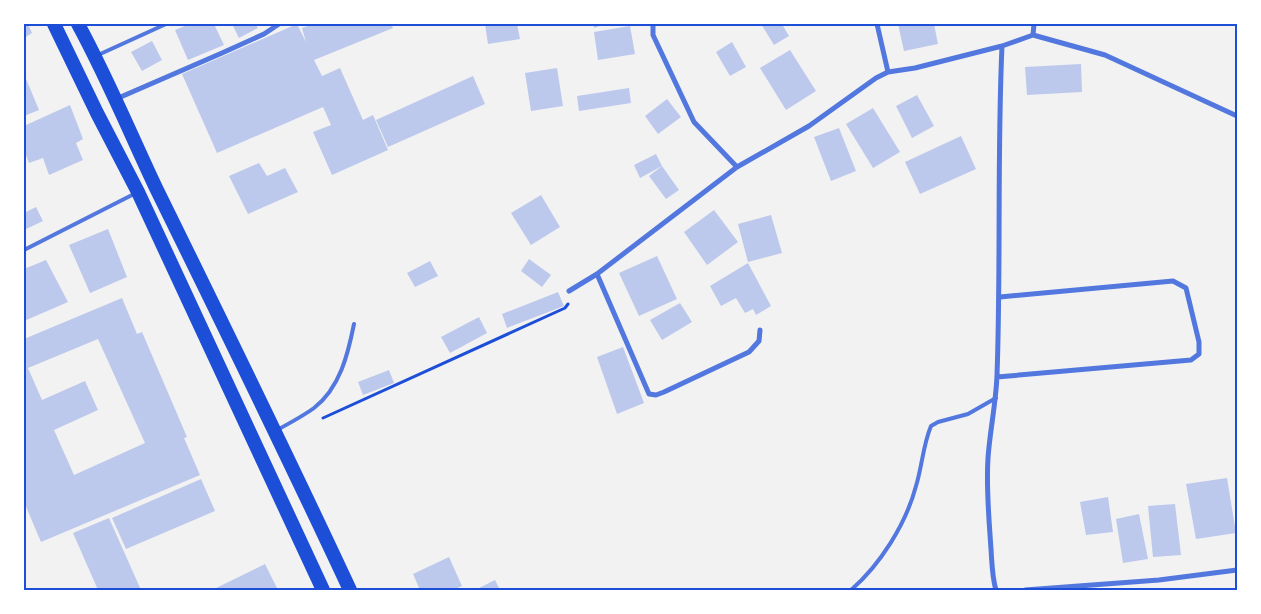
<svg xmlns="http://www.w3.org/2000/svg" width="1261" height="614" font-family="'DejaVu Sans',sans-serif">
<style>
.building{fill:#bdc9ec;fill-rule:evenodd}
.lines{fill:none;stroke-linecap:round;stroke-linejoin:round}
.path{stroke:#1d4ed8;stroke-width:3}
.service{stroke:#5277de;stroke-width:4}
.minor{stroke:#5277de;stroke-width:5}
.trunk{stroke:#1d4ed8;stroke-width:14}
.neatline{fill:none;stroke:#1d4ed8;stroke-width:2}
</style>
<rect width="100%" height="100%" fill="#f2f2f2"/>
<path class="building" d="M24 24H28L32 33 24 38Z
M190 24H214L224 45 188 60 175 30Z
M232 24H255L258 28 239 38Z
M297 24 306 42 302 28 313 24H391L393 28 314 60 322 76 340 68 363 120 373 115 388 150 332 175 313 132 331 125 323 107 217 153 182 74Z
M485 24H517L520 39 488 44Z
M593 24H606L594 28Z
M761 24H782L789 36 774 45Z
M898 24H934L938 44 904 51Z
M630 26 635 54 598 60 594 32Z
M152 41 162 60 142 71 131 52Z
M732 42 746 67 730 76 716 52Z
M790 50 816 91 786 110 760 68Z
M1081 64 1082 92 1027 95 1025 67Z
M557 68 563 106 531 111 525 73Z
M24 74 39 110 24 116Z
M473 76 485 104 388 147 376 120Z
M629 88 631 103 579 111 577 96Z
M917 95 934 126 912 138 896 106Z
M667 99 681 117 658 134 645 116Z
M70 105 83 139 76 143 83 160 49 175 43 158 29 163 24 150V126Z
M873 108 900 152 873 168 846 124Z
M839 128 856 171 831 181 814 137Z
M961 136 976 169 920 194 905 162Z
M656 154 662 166 640 178 634 165Z
M259 163 267 176 285 168 298 192 248 214 229 176Z
M662 166 679 190 666 199 649 176Z
M541 195 560 227 531 245 511 213Z
M36 207 43 221 24 230V213Z
M714 210 738 242 707 265 684 232Z
M771 215 782 253 748 262 738 224Z
M108 229 127 277 90 293 69 245Z
M657 256 677 299 639 316 619 273Z
M529 259 551 275 542 287 521 271Z
M46 260 68 302 24 321V269Z
M430 261 438 276 415 287 407 273Z
M748 263 771 306 756 315 753 309 745 313 736 298 721 306 710 286Z
M558 292 564 306 507 328 502 314Z
M122 298 137 334 142 332 187 437 184 438 200 475 41 542 24 502V339ZM98 339 145 443 74 475 54 430 98 410 85 381 42 400 28 368Z
M680 303 692 322 662 340 650 320Z
M479 317 487 333 450 353 441 337Z
M623 347 644 403 617 414 597 357Z
M389 370 394 383 363 395 358 382Z
M1227 478 1236 533 1196 539 1186 484Z
M201 479 215 511 126 549 112 518Z
M1108 497 1113 532 1086 535 1080 502Z
M1175 504 1181 555 1153 557 1148 506Z
M1139 514 1148 559 1123 563 1116 519Z
M109 518 141 590H98L73 533Z
M449 557 462 586 453 590H420L413 574Z
M265 564 278 590H212Z
M495 580 500 590H475Z"/>
<g class="lines">
<path class="path" d="M323 418 565 308 568 304"/>
<path class="service" d="M98 55 166 24
M24 250 134 194
M277 430C290 423 303 416 314 408 340 388 348 354 354 324
M851 590C880 565 906 524 916 486 922 467 923 445 931 426L938 422 968 414 996 398"/>
<path class="minor" d="M653 24V35L694 122 737 167
M877 24 888 72
M1033 35 1105 55 1237 116
M116 99 222 53 264 34 279 24
M597 274 649 394 656 395 664 392 749 352 759 341 760 330
M569 291 597 274 737 167 809 126 876 78 888 72 915 68 1002 46 1033 35 1034 24
M997 377 1191 360 1199 354V342L1186 288 1173 281 1000 297
M996 590C992 577 992 563 991 549 989 519 986 488 988 458 990 430 996 403 997 375 1001 265 997 155 1002 46
M1025 590 1159 580 1237 570"/>
<path class="trunk" d="M54 24 97 113 138 192 323 590
M78 24C107 77 130 133 156 188 222 322 287 455 350 590"/>
</g>
<rect width="1261" height="614" fill="none" stroke="#ffffff" stroke-width="50"/>
<rect x="25" y="25" width="1211" height="564" class="neatline"/>
</svg>
